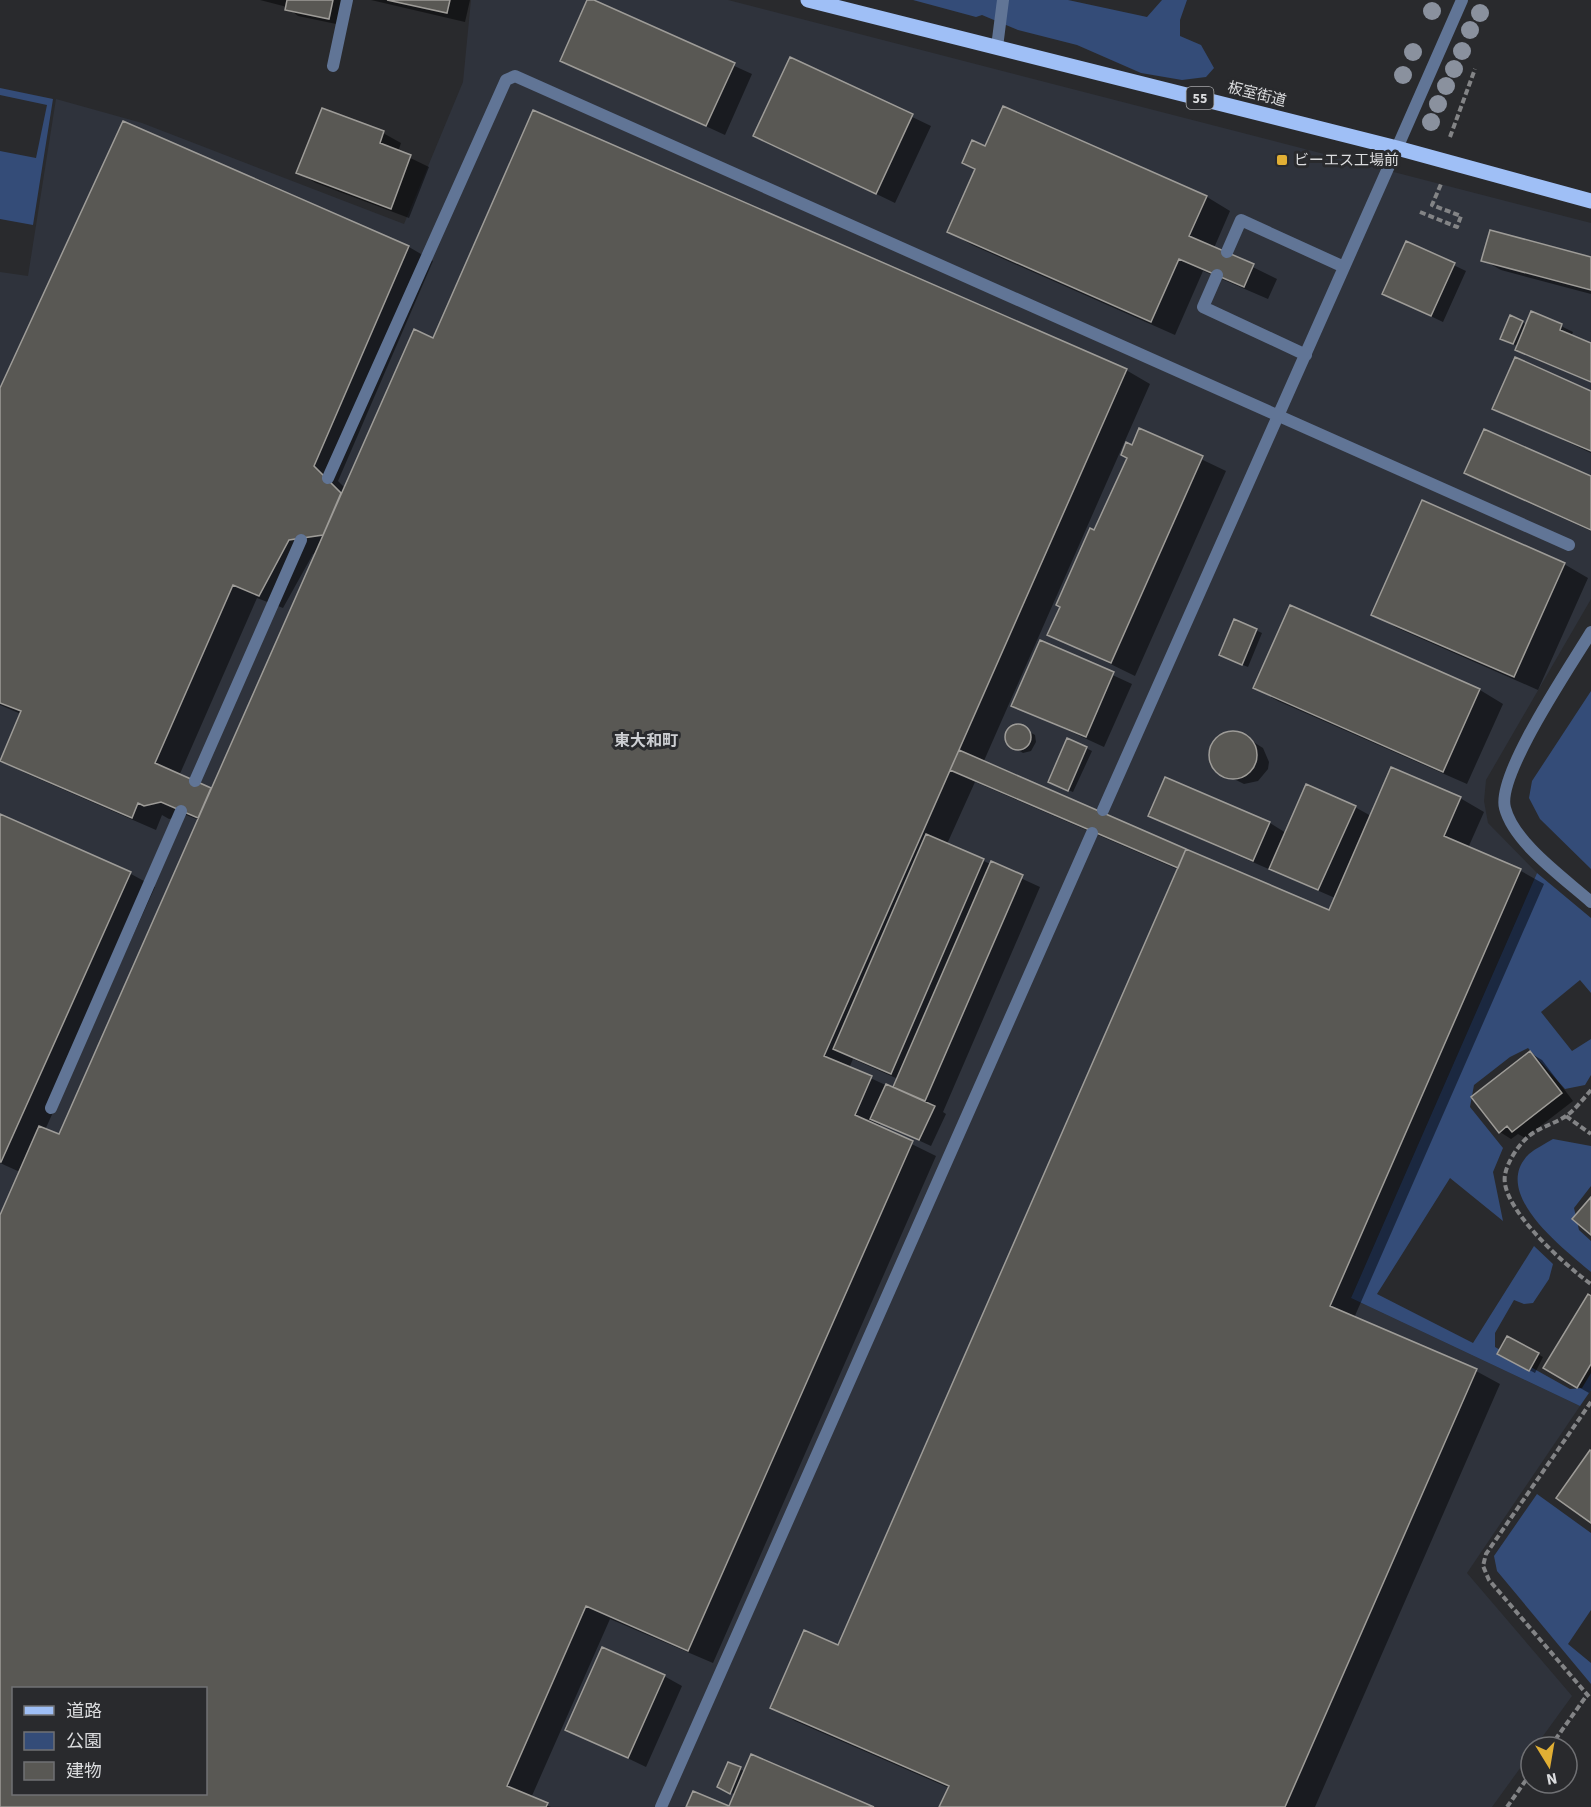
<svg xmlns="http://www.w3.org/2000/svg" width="1591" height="1807" font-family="'Source Sans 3','Noto Sans JP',sans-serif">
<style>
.built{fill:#2f333c;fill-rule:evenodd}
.green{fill:#344c78}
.shadow{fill:#0007;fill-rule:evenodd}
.building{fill:#595854;stroke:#9e9c98;stroke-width:1.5;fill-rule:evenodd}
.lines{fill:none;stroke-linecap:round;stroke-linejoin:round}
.path{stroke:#838486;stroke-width:4;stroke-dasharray:6 3;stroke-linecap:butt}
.service{stroke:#617596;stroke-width:12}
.minor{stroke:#617596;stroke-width:12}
.tertiary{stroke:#617596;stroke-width:12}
.primary{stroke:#9fbff6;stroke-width:15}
.tree{fill:#8a919e}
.poi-dot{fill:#e1af34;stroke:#292a2d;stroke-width:2}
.labels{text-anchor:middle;stroke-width:6;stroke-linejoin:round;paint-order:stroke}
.shield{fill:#292a2d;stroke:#a6a7a9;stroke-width:1.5}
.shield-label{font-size:14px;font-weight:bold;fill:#dbdcde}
.street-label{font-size:15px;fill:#dbdcde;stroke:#292a2d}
.poi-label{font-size:15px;fill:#dbdcde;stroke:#292a2d;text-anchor:start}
.neighbourhood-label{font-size:16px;font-weight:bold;fill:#cdcfd3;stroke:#292a2d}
</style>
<rect width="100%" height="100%" fill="#292a2d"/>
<path class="built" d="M471 0H728L1591 223V599L1486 780 1484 801 1488 823 1537 873 1351 1298 1580 1406 1467 1573 1572 1696 1535 1747H1531V1753L1492 1807H0V272L28 276 56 99 142 123 404 224 463 82ZM14 1688H206V1794H14Z"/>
<path class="green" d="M913 0H1068L1147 17 1162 0H1187L1180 20V36L1201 45 1214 68 1206 77 1182 80 1141 73 1077 45 1018 30 982 15 976 17Z
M0 88 53 99 33 225 0 219V151L36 158 47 105 0 95Z
M1591 691V869L1540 819 1529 798 1532 781Z
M1537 873 1591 918V993L1580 980 1541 1012 1572 1051 1591 1039V1075L1585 1085 1565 1089 1528 1048 1510 1057 1474 1085 1470 1107 1503 1148 1493 1172 1503 1221 1450 1178 1377 1294 1473 1343 1534 1246 1553 1264 1549 1279 1533 1303 1524 1304 1514 1300 1495 1333V1347L1570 1389 1582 1388 1591 1373V1390L1580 1406 1351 1298Z
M1553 1139 1591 1146V1186L1574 1208 1579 1230 1591 1241V1272C1565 1250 1489 1193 1529 1154 1536 1148 1545 1144 1553 1139Z
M1537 1494 1591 1533V1610L1568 1644 1591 1663V1684L1497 1571 1494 1556Z"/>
<path class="shadow" d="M260 0H346L341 25 298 16 287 7Z
M371 0H478H470L465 22Z
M589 0 752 74 725 135 562 60Z
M791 59 931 126 895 203 755 135Z
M1003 108 1207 197 1230 211 1214 248 1277 279 1268 299 1203 271 1175 335 972 245 949 232Z
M124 123 409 247 433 261 338 481 345 488 434 340 1126 370 1150 384 983 763 1329 912 1335 898 1168 825 1150 815 1270 823 1286 833 1355 807 1371 816 1460 798 1484 812 1468 848 1521 871 1544 884 1354 1318 1476 1371 1500 1384 1315 1807H941L949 1788 795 1721 772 1707 838 1647 1179 870 975 782 947 844 1040 887 943 1112 946 1114 931 1146 881 1123 879 1128 936 1156 713 1663 610 1619 531 1798 551 1807H0V1219L20 1172 0 1163V815L131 874 155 887 45 1130 60 1136 199 820 186 815 169 819 162 815 156 830 25 773 1 760 21 714 0 705V391ZM317 553 212 790 179 776 257 598 283 608 313 554ZM853 1059 898 1079 894 1089 849 1068ZM14 1688H206V1794H14Z
M383 133 401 143 398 152 429 167 409 218 316 183 298 173Z
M1407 243 1466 271 1443 322 1384 294Z
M1591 258V294L1501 270 1483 260Z
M1522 322 1527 325 1561 326 1573 332 1571 337 1591 345V382L1528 356 1516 349 1518 346 1507 342Z
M1591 392V453L1494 408Z
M1140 430 1226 471 1135 676 1049 634Z
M1466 473 1591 478V531L1484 483Z
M1564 564 1588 578 1538 690 1397 628 1373 614Z
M1291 607 1480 690 1503 704 1467 784 1278 701 1255 688Z
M1235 621 1262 633 1248 667 1226 658Z
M1041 642 1132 684 1104 747 1013 705Z
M1019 726 1035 735 1036 742 1031 751 1023 753 1010 745 1007 734 1012 728Z
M1237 732 1263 748 1269 762 1268 769 1258 781 1244 784 1218 771 1214 766 1211 752 1217 739Z
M1086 748 1092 751 1073 792 1055 785Z
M1530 1053 1542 1060 1573 1101 1525 1138 1518 1134 1511 1139 1500 1132Z
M1591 1298V1390L1589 1393 1545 1368Z
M1508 1338 1543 1357 1535 1373 1499 1354Z
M664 1676 682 1686 646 1767 567 1729Z
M729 1764 746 1772 870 1807H730L736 1795 724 1790Z"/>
<path class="building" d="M287 0H333L329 19 285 10Z
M387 0H450L447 13Z
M587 0H594L735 63 706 126 560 61Z
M790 57 913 114 876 194 753 136Z
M1003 106 1207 196 1189 236 1254 264 1244 287 1179 259 1151 322 947 232 975 169 962 163 972 140 985 146Z
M322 108 384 131 380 143 411 155 391 209 296 173Z
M533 110 1127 369 824 1056 872 1076 855 1115 913 1141 688 1651 586 1606 507 1786 548 1803 546 1807H0V1215L39 1126 59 1134 414 329 433 338ZM14 1688H206V1794H14Z
M123 121 409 246 314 466 341 493 323 535 289 540 259 596 233 585 155 763 211 788 198 818 161 802 144 806 138 803 132 818 0 761 21 711 0 703V388Z
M1490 230 1591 257V290L1481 261Z
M1406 241 1455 263 1431 316 1382 294Z
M1531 311 1562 324 1560 330 1591 343V382L1515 350Z
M1510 315 1523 321 1513 344 1500 339Z
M1515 357 1591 391V451L1492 409Z
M1139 428 1203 456 1111 663 1047 635 1060 607 1056 605 1090 528 1094 530 1127 458 1121 455 1126 442 1132 445Z
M1484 429 1591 476V530L1464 473Z
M1422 500 1565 563 1514 677 1371 615Z
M1290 605 1480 689 1443 772 1253 688Z
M1234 619 1257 629 1242 665 1219 655Z
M1040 640 1114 672 1086 737 1011 706Z
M1005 737a13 13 0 1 1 26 0a13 13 0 1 1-26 0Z
M1209 755a24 24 0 1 1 48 0a24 24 0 1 1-48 0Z
M1067 738 1087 747 1068 791 1048 782Z
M959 750 1186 849 1178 868 950 770Z
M1391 767 1461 797 1444 836 1521 869 1330 1306 1477 1369 1285 1807H939L949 1786 770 1708 804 1630 838 1645 1186 849 1329 910Z
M1165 777 1270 822 1253 861 1148 816Z
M1306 784 1356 806 1318 890 1269 869Z
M0 814 131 872 1 1162H0Z
M926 834 984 859 891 1074 833 1049Z
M991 861 1023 875 925 1101 893 1087Z
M1530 1051 1562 1093 1512 1132 1507 1126 1499 1133 1471 1097Z
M886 1084 935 1106 919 1140 870 1119Z
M1591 1197V1235L1572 1219Z
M1588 1294 1591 1296V1364L1577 1388 1543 1368Z
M1507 1336 1539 1353 1529 1371 1497 1354Z
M1590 1450 1591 1451V1523L1556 1498Z
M602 1647 665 1675 628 1758 565 1730Z
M751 1754 874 1807H686L693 1791 729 1806Z
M728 1762 741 1767 730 1794 717 1787Z"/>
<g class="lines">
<path class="path" d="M1450 137 1475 69
M1420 212 1457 227 1461 216 1432 205 1441 184
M1591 1090C1584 1098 1575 1110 1566 1116 1554 1124 1540 1127 1529 1136 1519 1144 1507 1162 1505 1175 1499 1207 1567 1267 1591 1284
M1566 1116 1591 1134
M1591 1402 1486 1554 1483 1566 1489 1580 1591 1699
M1550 1747 1587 1695
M1507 1807 1531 1773"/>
<path class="service" d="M333 66 347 0
M1227 252 1241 220 1344 267
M1217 275 1203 307 1306 355
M328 478 506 80 515 76 1569 545
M195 781 301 540
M1103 810 1397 148
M51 1108 181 811
M661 1807 1092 833"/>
<path class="minor" d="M997 47 1003 0"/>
<path class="tertiary" d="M1397 148 1462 0
M1591 632C1572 664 1496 775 1505 808 1514 843 1564 878 1591 902"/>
<path class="primary" d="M808 0 1397 148 1591 201"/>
</g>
<g class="tree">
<circle cx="1432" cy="11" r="9"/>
<circle cx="1480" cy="13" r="9"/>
<circle cx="1470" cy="30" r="9"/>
<circle cx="1462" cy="51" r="9"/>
<circle cx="1413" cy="52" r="9"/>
<circle cx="1454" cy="69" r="9"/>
<circle cx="1403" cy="75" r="9"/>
<circle cx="1446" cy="86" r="9"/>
<circle cx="1438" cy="104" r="9"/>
<circle cx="1431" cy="122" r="9"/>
</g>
<rect class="poi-dot" x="1276" y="154" width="12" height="12" rx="3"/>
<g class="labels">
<rect class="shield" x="1186.5" y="87" width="27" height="22" rx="4.5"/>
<g class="shield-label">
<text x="1200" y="103">55</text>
</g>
<g class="street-label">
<text transform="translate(1257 94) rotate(14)" y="5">板室街道</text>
</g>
<g class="poi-label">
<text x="1294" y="165">ビーエス工場前</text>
</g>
<g class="neighbourhood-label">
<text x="646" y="746">東大和町</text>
</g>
</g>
<rect x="12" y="1687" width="195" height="108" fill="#292a2d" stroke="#707174" stroke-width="1.5"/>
<rect x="24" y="1706" width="30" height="9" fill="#9fbff6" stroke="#707174" stroke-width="1.5"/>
<text x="66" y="1717" font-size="18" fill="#dbdcde">道路</text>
<rect x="24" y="1732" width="30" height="18" fill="#344c78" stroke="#707174" stroke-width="1.5"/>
<text x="66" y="1747" font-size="18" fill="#dbdcde">公園</text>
<rect x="24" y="1762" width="30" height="18" fill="#595854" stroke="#707174" stroke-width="1.5"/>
<text x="66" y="1777" font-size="18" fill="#dbdcde">建物</text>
<g transform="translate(1549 1765) rotate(169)"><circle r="28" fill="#292a2d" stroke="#707174" stroke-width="1.5"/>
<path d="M0-4.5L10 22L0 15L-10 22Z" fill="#e1af34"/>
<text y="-9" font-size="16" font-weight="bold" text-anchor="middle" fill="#dbdcde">N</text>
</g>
</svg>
